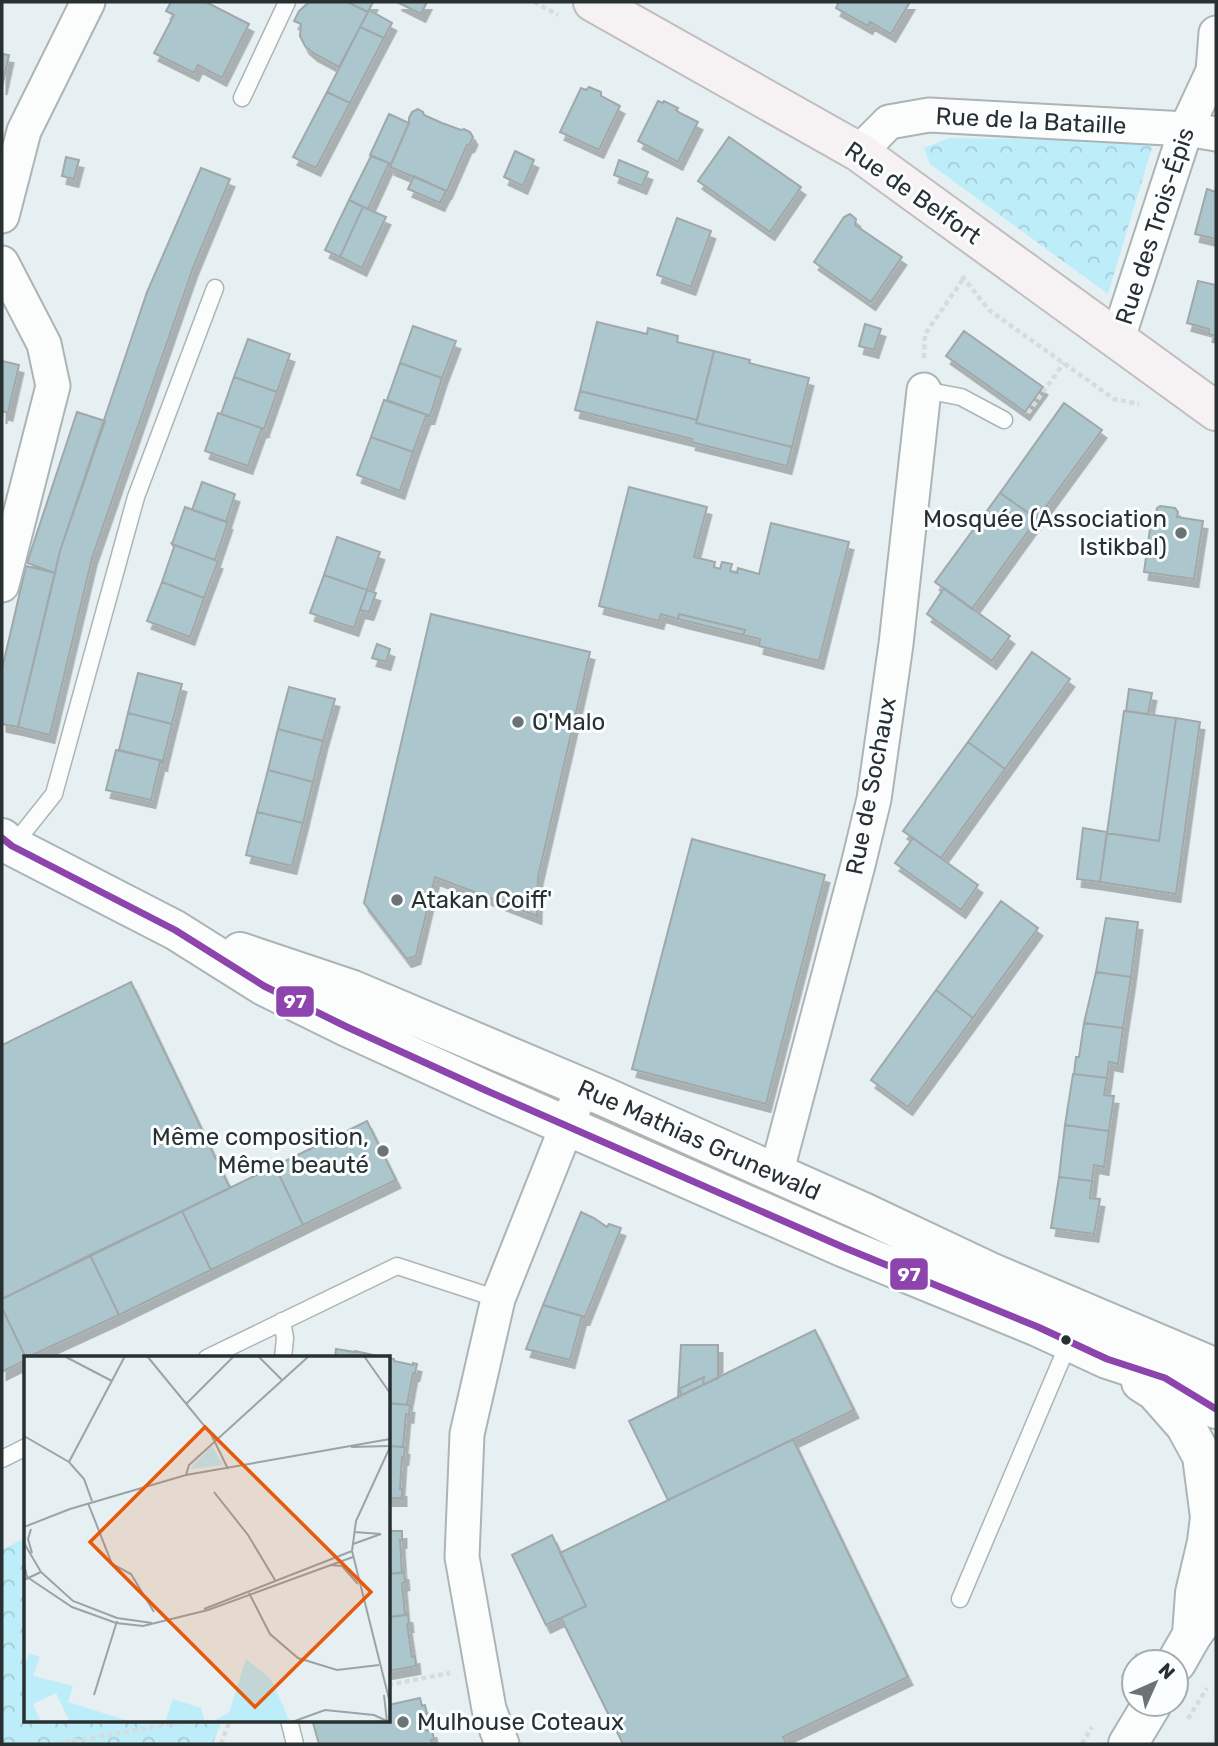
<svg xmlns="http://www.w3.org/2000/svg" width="1218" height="1746" font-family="Rubik,sans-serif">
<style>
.park{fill:url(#park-crowns)}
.building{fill:#abc6cc;stroke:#a1a8aa;stroke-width:2;filter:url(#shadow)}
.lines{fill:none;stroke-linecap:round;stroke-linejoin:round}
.service-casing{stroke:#acb4b5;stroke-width:19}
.minor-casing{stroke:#acb4b5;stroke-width:37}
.tertiary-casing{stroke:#acb4b5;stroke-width:42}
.secondary-casing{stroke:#acb4b5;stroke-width:42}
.primary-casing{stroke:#c1bdbf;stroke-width:42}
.path{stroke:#d8dbdc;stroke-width:4.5;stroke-dasharray:5 3.5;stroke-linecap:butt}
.service{stroke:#fbfdfd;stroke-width:16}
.minor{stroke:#fbfdfd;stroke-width:33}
.tertiary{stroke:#fbfdfd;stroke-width:38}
.secondary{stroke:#fbfdfd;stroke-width:38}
.primary{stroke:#f6f2f3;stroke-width:38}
.bus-1-casing{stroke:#fafeff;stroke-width:12}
.bus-1{stroke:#8e44ad;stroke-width:7}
.poi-dot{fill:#6b7375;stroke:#fafeff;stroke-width:2.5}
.bus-dot{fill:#293031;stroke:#fafeff;stroke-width:2.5}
.labels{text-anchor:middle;stroke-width:6;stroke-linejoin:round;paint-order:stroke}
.street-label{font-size:24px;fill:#293031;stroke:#fafeff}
.poi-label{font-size:24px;fill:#293031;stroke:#fafeff;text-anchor:start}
.inset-road{fill:none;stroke:#9aa3a5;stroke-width:2}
.view{fill:#e8590c;fill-opacity:0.15;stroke:#e8590c;stroke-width:3.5}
.inset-edge{fill:none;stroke:#293031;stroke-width:3.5}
.line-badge{stroke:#fafeff;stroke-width:2.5}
.badge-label{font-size:19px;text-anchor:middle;font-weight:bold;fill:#fff}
</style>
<defs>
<pattern id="park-crowns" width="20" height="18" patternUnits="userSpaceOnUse" patternTransform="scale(1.75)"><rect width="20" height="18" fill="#bdedf9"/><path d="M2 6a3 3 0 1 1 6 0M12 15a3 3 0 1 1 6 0" fill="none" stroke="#a2ccd6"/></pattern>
<filter id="shadow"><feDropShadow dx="4.5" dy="8" stdDeviation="0" flood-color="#0004"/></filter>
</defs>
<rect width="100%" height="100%" fill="#e6f0f3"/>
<path class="park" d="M949 138 1154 141 1108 294 930 164 924 148Z
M26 1537V1720H222L213 1744H2V1550Z"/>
<path class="building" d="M171 2H206L249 24 222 78 198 65 194 73 154 53 174 15 166 11Z
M309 2H347L368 12 339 67 313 53 305 46 300 36 301 24 294 21 299 11Z
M347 2H373L368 12Z
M397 2H427L421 14Z
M837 2H910L891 34 870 22 868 26 836 8 838 4Z
M369 10 392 23 384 38 360 27Z
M360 27 384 38 350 103 327 92Z
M2 54 9 55 2 87Z
M589 87 601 92V96L620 106 599 150 560 132 581 88 586 90Z
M327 92 350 103 316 168 293 157Z
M658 101 663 103 664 101 678 108 676 110 680 113 698 122 678 162 638 141Z
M418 109 423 112 424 115 442 123 461 130 464 129 470 132 473 137 470 144 467 145 447 191 390 167 409 123V118L412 112Z
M389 114 409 123 391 164 370 155Z
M729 137 801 187 770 232 698 181Z
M515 151 534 160 523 186 504 177Z
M371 156 389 163 368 209 349 200Z
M66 157 79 160 74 179 62 176Z
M619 160 648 172 642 186 614 175Z
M201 168 230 179 193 268 92 558 50 735 18 727 60 551 147 292Z
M414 176 446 191 440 203 408 189Z
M1207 189 1216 192V239L1195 234Z
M349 200 363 207 340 257 325 250Z
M363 207 386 217 362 268 340 257Z
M850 214 856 219 855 225 902 257 871 302 814 262 844 217Z
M677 218 711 231 691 287 657 275Z
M1198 281 1216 285V336L1208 334 1209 329 1187 323Z
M597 322 647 334 648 328 678 336 677 342 714 351 697 420 580 391Z
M865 324 881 329 874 350 859 346Z
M413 326 456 341 442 378 400 363Z
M964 331 1043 387 1025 412 946 356Z
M248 339 290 354 277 392 234 377Z
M714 351 750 360 749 363 809 378 792 447 696 423Z
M2 361 19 365 8 413 3 411 2 416Z
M400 363 442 378 430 416 387 400Z
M234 377 277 392 264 429 221 414Z
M580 391 697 420 696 423 792 447 787 466 691 442 692 439 575 410Z
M384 400 430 416H426L413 452 371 437Z
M1064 403 1102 430 1037 519 1000 493Z
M77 412 105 421 60 551 55 573 27 563Z
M218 413 264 429 261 430 248 466 205 451Z
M371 437 413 452 400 491 357 475Z
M202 482 235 494 226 522 192 510Z
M629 487 707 507 694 557 715 562 714 567 720 569 722 562 732 564 730 571 737 573 738 568 759 574 771 523 849 542 819 661 759 646 760 639 743 635 745 630 679 614 678 619 661 614 659 621 599 606Z
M1000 493 1037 519 972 609 935 582Z
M1160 506 1175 508 1178 512 1177 517 1203 521 1194 579 1144 572 1152 514H1156L1157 508Z
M185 507 228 522 215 560 172 544Z
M337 537 380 552 367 590 324 575Z
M172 544 218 561 204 598 162 582 174 547Z
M26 566 55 573 18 727 2 724V669Z
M324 575 367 590 354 628 310 613Z
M162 582 204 598 190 637 147 621Z
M944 588 1010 636 992 661 927 614Z
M367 590 376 593 369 612 360 610Z
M431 614 590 652 538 877 537 916 435 877 416 956 407 959 364 903Z
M679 614 745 630 743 635 678 619Z
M377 644 390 649 386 662 372 658Z
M1032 652 1070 679 1005 769 968 742Z
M138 673 182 684 172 724 128 713Z
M289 687 335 699 323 741 278 729Z
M1129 689 1152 693 1148 714 1126 711Z
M1124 711 1176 718 1159 841 1107 833Z
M128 713 172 724 163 761 119 750Z
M1176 718 1200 722 1176 894 1100 882 1107 833 1159 841Z
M278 729 323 741 313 782 268 770Z
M968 742 1005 769 941 858 903 831Z
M116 750 163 761V763L160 762 151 800 106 790Z
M268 770 313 782 303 823 257 812Z
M257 812 303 823 292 866 246 855Z
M1083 828 1107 832 1100 882 1077 879Z
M913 838 978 885 961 910 895 863Z
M692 839 825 875 766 1104 632 1069Z
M1001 901 1038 928 973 1018 936 990Z
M1106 918 1138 922 1131 977 1096 972Z
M1096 972 1131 977 1123 1028 1084 1023Z
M131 982 230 1188 2 1299V1045Z
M936 990 973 1018 908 1107 871 1080Z
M1084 1023 1123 1028 1118 1064 1109 1062 1107 1078 1074 1074 1076 1057H1079Z
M1073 1074 1107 1078 1104 1095 1114 1096 1109 1131 1065 1125Z
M367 1121 396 1180 303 1225 275 1166Z
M1065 1125 1109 1131 1104 1167 1094 1165 1092 1181 1059 1177Z
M275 1166 303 1225 211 1270 182 1211Z
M1059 1177 1092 1181 1090 1198 1100 1199 1094 1234 1051 1228Z
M182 1211 211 1270 119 1315 90 1255Z
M581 1212 594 1218 607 1227 609 1224 621 1228 585 1317 543 1305Z
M90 1255 119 1315 26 1358 2 1308V1299Z
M543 1305 582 1316 570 1360 526 1349Z
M2 1308 26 1358V1360L2 1372Z
M815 1330 854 1410 668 1500 629 1421Z
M681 1345H718V1378L703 1385 704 1377 679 1389 682 1395 678 1397Z
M336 1349 355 1352V1351L387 1358H338L335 1357Z
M388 1358 394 1359V1361L413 1365V1363L417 1364 415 1373H413L407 1405 388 1403Z
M704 1377 703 1385 682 1395 679 1389Z
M388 1403 410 1405 409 1415 406 1414 403 1447 388 1446Z
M793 1439 908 1677 783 1737 787 1744H623L561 1618 586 1606 560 1553Z
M388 1446 405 1447 404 1457H402L400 1489H402V1498H388Z
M388 1531H402V1540H400L402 1573 388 1574Z
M552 1535 586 1606 546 1625 512 1555Z
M404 1572 405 1582 402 1583 405 1615 388 1617V1574Z
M408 1615 409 1624H407L412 1657 415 1656 416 1666 388 1671V1617Z
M420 1698 422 1706 425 1705 427 1714 423 1715 427 1731 432 1730 434 1739 431 1740 433 1744H319L313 1723 328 1720H388V1705Z"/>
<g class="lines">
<defs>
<path id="service" d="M242 98 287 2
M924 390 961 397 1004 420
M11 848 54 794 136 497 215 288
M282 1321 285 1338 283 1358
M207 1358 397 1266 498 1299
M2 1459 26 1447
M960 1599 1069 1342
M289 1720 295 1744"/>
<path id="minor" d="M859 152 889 122 929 115 1186 129 1216 134
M2 216 24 131 88 2
M2 263 44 344 53 386 2 585
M1117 341 1186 129 1213 71 1216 33
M776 1174 858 865 874 799 896 644 924 390
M502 1744 489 1709 462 1557 467 1434 498 1299 582 1088"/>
<path id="tertiary" d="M2 838 12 846 175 930 264 986 347 1027 485 1090 845 1248 1038 1327 1107 1359 1165 1378 1216 1409
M240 952 353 990 605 1097 863 1212 990 1272 1216 1368
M1141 1382 1155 1391 1185 1425 1202 1456 1210 1517 1207 1542 1195 1593 1192 1635"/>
<path id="secondary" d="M1176 1663 1192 1635 1216 1602
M1128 1744 1152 1704"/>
<path id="primary" d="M593 2 859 152 1216 411"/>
</defs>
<use href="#service" class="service-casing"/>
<use href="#minor" class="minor-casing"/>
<use href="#tertiary" class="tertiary-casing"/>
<use href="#secondary" class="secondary-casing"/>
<use href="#primary" class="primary-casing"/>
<path class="path" d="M534 2 558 15
M962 276 989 310 1114 399 1139 404
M924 358 925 334 964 278
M1028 413 1064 363
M1122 1678 1138 1653
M388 1685 450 1673
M1188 1719 1207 1688
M57 1744 192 1720
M221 1744 230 1720
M1082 1744 1092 1727"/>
<use href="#service" class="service"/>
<use href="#minor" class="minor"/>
<use href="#tertiary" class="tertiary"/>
<use href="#secondary" class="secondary"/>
<use href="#primary" class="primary"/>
<defs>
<path id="bus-1" d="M2 838 12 846 175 930 264 986 347 1027 485 1090 845 1248 1038 1327 1107 1359 1165 1378 1216 1409"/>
</defs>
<use href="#bus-1" class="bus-1-casing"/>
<use href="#bus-1" class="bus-1"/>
</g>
<g class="poi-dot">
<circle cx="1181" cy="533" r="7"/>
<circle cx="518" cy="722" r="7"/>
<circle cx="397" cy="900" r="7"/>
<circle cx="383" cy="1151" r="7"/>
<circle cx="403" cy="1722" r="7"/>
</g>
<circle class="bus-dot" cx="1066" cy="1340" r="6"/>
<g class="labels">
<g class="street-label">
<text transform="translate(1031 121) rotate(3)" y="8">Rue de la Bataille</text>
<text transform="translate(913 193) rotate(35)" y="8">Rue de Belfort</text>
<text transform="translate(1155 226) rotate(-72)" y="8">Rue des Trois-Épis</text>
<text transform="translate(871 786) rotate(-79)" y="8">Rue de Sochaux</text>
<text transform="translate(699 1140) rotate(24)" y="8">Rue Mathias Grunewald</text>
</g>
<g class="poi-label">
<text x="1167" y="527" text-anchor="end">Mosquée (Association<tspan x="1167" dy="28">Istikbal)</tspan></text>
<text x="532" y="730">O'Malo</text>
<text x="411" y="908">Atakan Coiff'</text>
<text x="369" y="1145" text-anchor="end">Même composition,<tspan x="369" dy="28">Même beauté</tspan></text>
<text x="417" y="1730">Mulhouse Coteaux</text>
</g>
</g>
<g transform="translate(24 1356)">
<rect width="366" height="366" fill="#e6f0f3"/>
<path d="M188 90 199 109 167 113 169 109ZM5 297 16 301 9 320 49 330 44 346 108 366H46L32 337 9 348 17 366H0V312ZM222 303 247 323 266 366H187L205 357ZM149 343 177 352 181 366H141Z" fill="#bdedf9"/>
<path class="inset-road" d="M40 0 88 25M123 0 187 78 204 113M234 0 258 24M340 0 366 37M162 48 210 0M0 80 45 106 60 123 68 145M327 91 366 90M366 91 332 165 328 195 366 347M45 106 101 0M162 119 165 109 285 0M190 136 224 179 251 224M64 147 88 208 107 218 130 256M0 171 46 153 162 119 366 83M7 173 4 183 8 197M0 187 17 216 0 224M329 188 357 178 330 176M0 208 3 221 48 251 92 267 119 270 184 254 329 201M306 209 318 210 334 228M17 216 49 245 93 262 128 267M225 237 246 278 274 302 313 314 355 309M180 253 328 195M70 339 93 265M360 339 363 366M268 366 301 354 350 359 365 366"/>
<path class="view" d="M181 71 347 236 231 351 66 186Z"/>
<rect width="366" height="366" class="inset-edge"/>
</g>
<g class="line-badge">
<rect x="275" y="985" width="40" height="33" rx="7" fill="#8e44ad"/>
<rect x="889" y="1257" width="40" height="34" rx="7" fill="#8e44ad"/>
</g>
<g class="badge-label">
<text x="295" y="1008">97</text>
<text x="909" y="1281">97</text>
</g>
<rect width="1218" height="1746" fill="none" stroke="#293031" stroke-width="7"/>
<g transform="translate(1155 1683) rotate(45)"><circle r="33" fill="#fafeff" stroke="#a6acad" stroke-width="2"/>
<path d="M0-5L12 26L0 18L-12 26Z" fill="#6b7375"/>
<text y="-10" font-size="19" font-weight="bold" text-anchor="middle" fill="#293031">N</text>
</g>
</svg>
